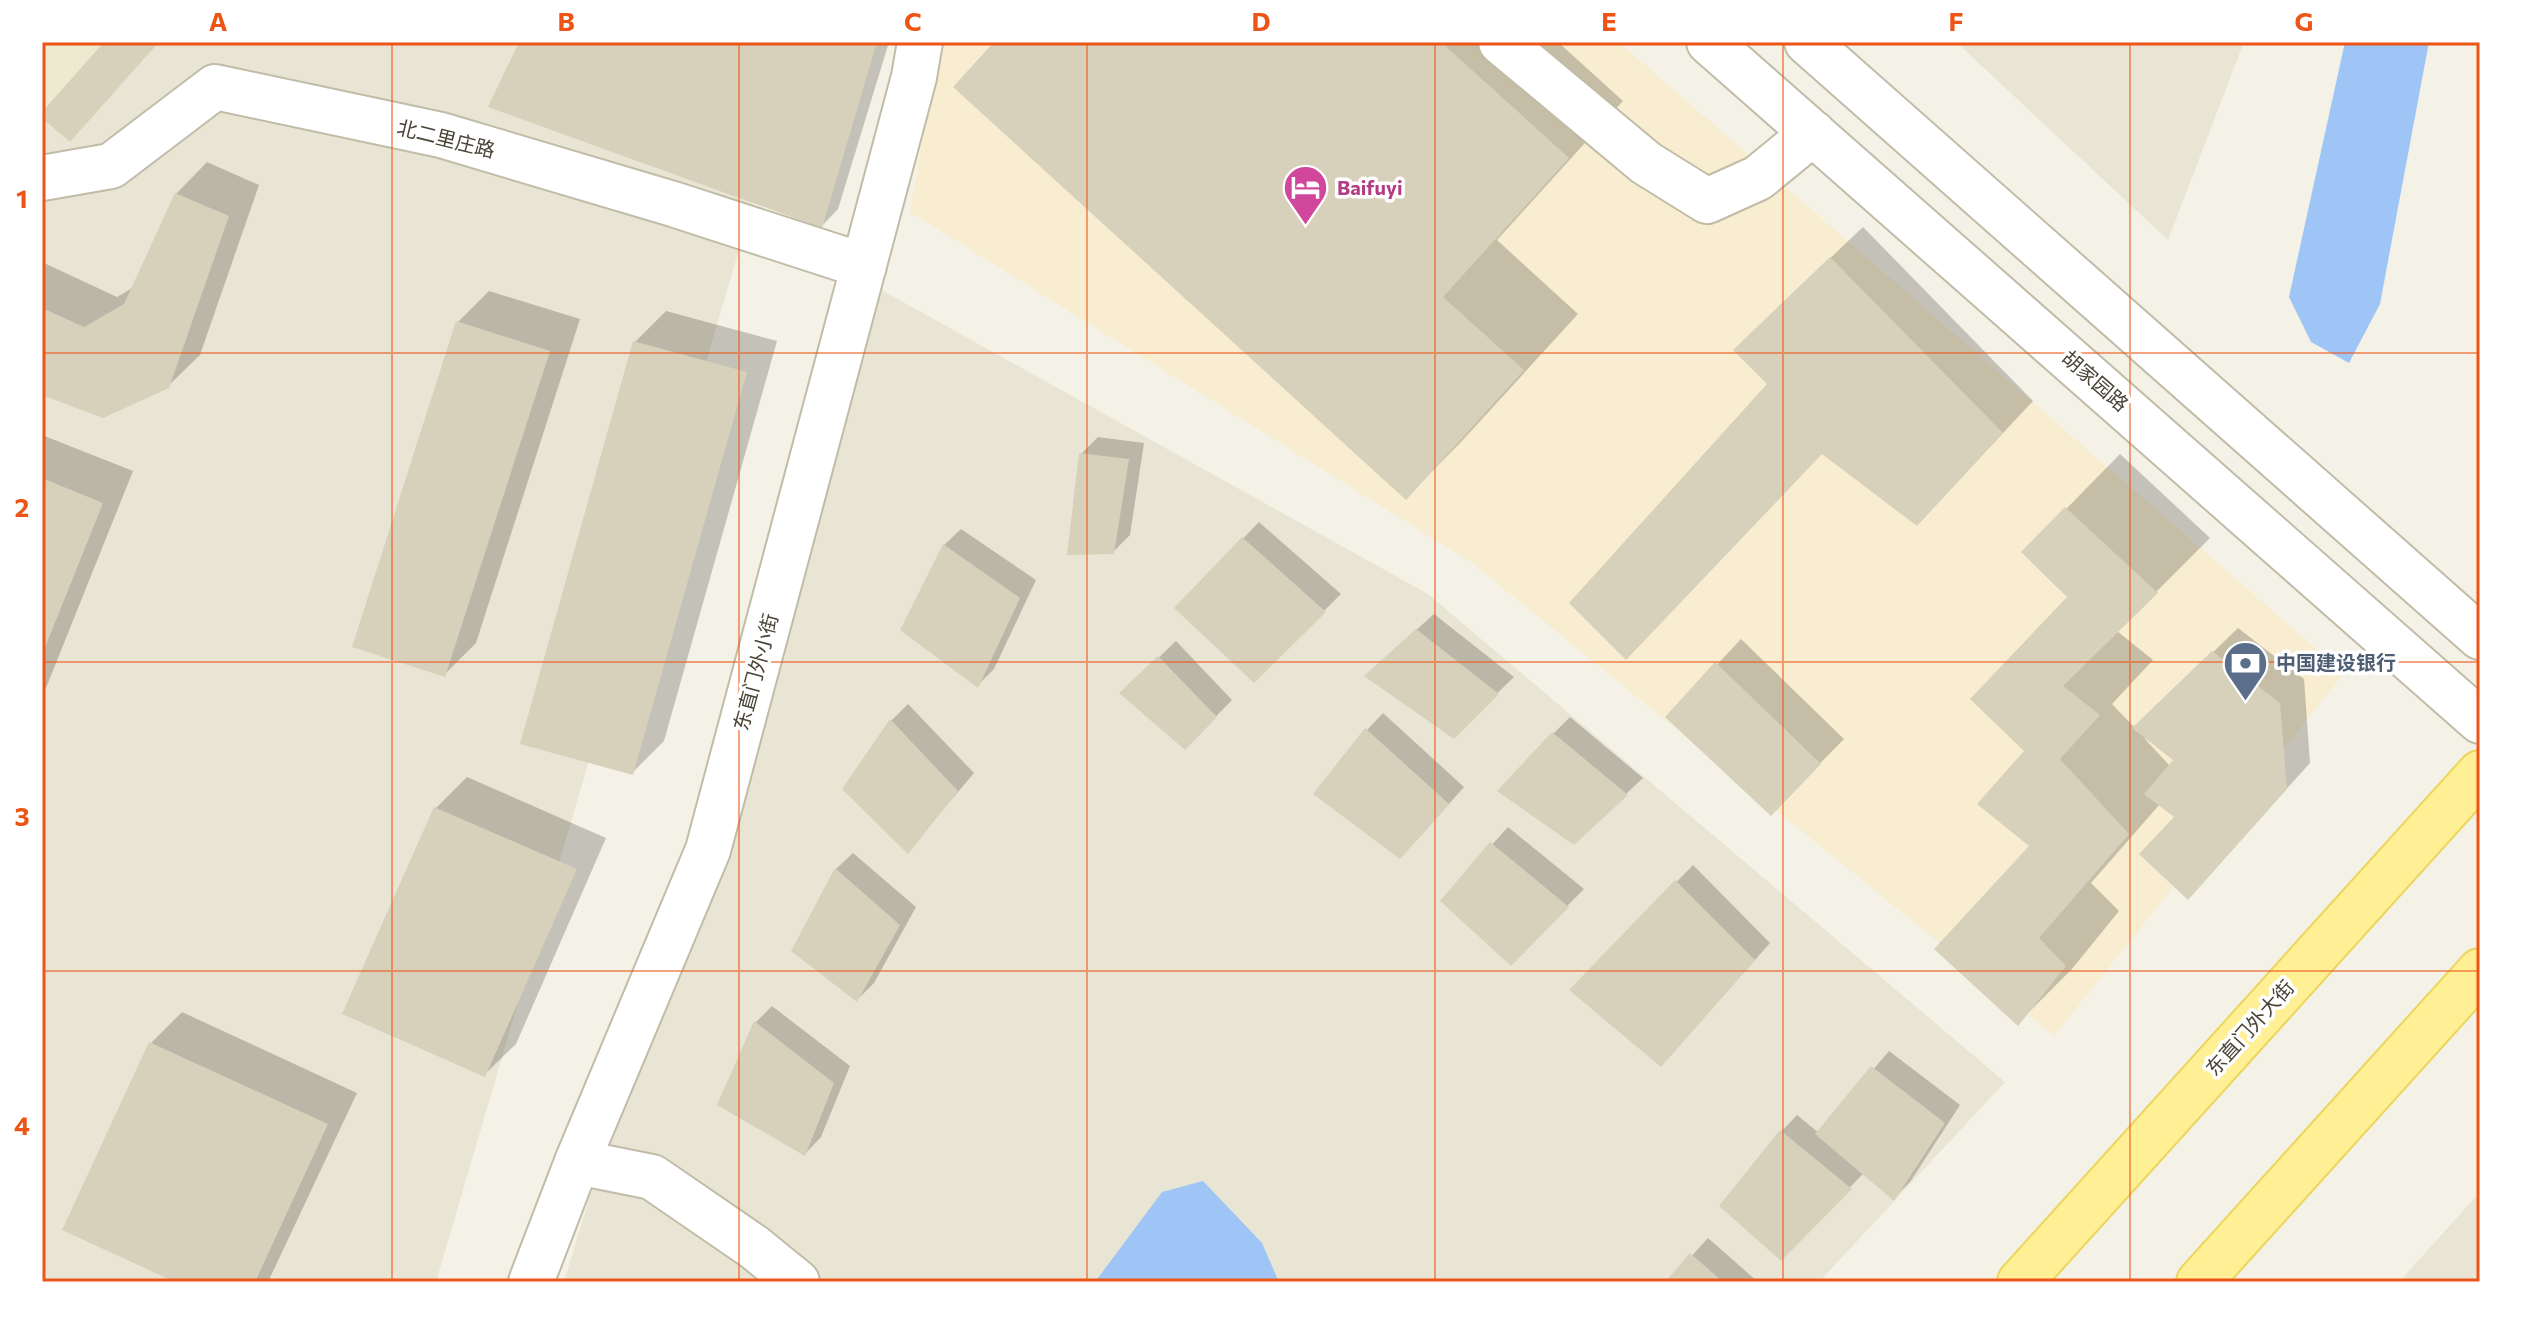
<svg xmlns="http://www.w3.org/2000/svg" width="2522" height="1324" font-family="Commissioner,'Noto Sans SC',sans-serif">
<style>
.residential{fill:#e9e5d4}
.commercial{fill:#f8edd0}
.education{fill:#eeeacf}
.water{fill:#9ec5f5}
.shadow{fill:#0003;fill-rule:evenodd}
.building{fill:#d7d0bb}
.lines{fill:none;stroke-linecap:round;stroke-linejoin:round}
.minor-casing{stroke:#c0bca8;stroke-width:48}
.major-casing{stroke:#ecd55c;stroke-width:48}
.minor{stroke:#fff;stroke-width:44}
.major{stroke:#fff095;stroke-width:44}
.grid{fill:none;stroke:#ed5516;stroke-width:2;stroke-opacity:0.55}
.labels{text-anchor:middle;stroke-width:7;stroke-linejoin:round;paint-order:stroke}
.street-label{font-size:20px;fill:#484335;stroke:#fff}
.hotel-label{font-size:20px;font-weight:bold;fill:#b23c85;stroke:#fff;text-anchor:start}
.service-label{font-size:20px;font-weight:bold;fill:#4e5e75;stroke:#fff;text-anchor:start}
.neatline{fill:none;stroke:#ed5516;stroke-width:3}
.grid-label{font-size:26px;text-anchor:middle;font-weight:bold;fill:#ed5516}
</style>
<rect width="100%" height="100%" fill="#f4f2e6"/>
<path class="residential" d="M42 42H800L436 1282H42Z
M1956 42H2244L2168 240Z
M869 283 1428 594 2005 1082 1819 1282H564L589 1199 721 855Z
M2480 1192V1282H2399Z"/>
<path class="commercial" d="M939 42H1619L2344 673 2054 1036 1472 563 910 212Z"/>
<path class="education" d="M42 42H159L70 142 42 118Z"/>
<path class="water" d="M2345 42H2429L2380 304 2349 363 2311 342 2289 297Z
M1203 1181 1262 1243 1279 1282H1095L1162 1192Z"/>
<path class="shadow" d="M521 42H889L838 209 822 226Z
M996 42H1558L1623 101 1497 240 1578 314 1461 442 1406 498Z
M207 162 259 185 200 355 168 386 42 393V262L117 297 134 287 176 194Z
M1863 227 2033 401 1948 492 1823 452 1770 384 1766 319Z
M489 291 580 319 476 643 445 674 458 322Z
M666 311 777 341 664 741 633 772 635 342Z
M42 435 133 471 42 698Z
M1098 437 1144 443 1130 535 1113 552 1081 454Z
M2120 454 2210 538 2117 631 2153 660 2112 704 2135 728 2238 628 2304 679 2310 763 2188 898 2177 817 2160 804 2091 883 2119 911 2072 969 2018 1023 2032 845 2027 751 2070 597 2024 552ZM2147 737 2176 760 2170 766 2145 739Z
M1259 522 1341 594 1254 680 1176 608Z
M961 529 1036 580 994 669 978 685 944 545Z
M1434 614 1514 677 1453 736 1383 660Z
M1741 639 1844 739 1771 813 1668 717Z
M1176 641 1232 700 1185 748 1122 693Z
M908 704 974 773 908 851 844 789 892 720Z
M1383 713 1464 787 1417 840 1367 730Z
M1570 717 1643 778 1626 794 1553 734Z
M467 777 606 838 516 1044 484 1075 345 1013 436 808Z
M1508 827 1584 889 1511 963 1442 900Z
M853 853 916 907 874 983 857 1000 836 869Z
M1693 865 1770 943 1677 1048 1572 990Z
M772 1006 850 1066 821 1137 805 1154 720 1104 756 1022Z
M182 1012 357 1093 268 1282H180L151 1043Z
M1889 1051 1960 1105 1910 1182 1894 1198 1864 1173 1780 1258 1781 1132 1797 1115 1819 1133Z
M1708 1238 1758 1282H1668Z"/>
<path class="building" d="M104 42H159L70 142 42 118V112Z
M519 42H877L822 228 488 107Z
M994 42H1441L1569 158 1443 297 1524 370 1406 500 953 87Z
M175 193 229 216 169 388 103 418 42 395V308L84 327 124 304Z
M1830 257 2003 433 1917 526 1822 454 1626 660 1569 603 1767 384 1733 350Z
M456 321 550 351 445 677 352 647Z
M633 341 747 372 633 775 520 744Z
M1079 453 1129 459 1114 554 1067 555Z
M42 478 103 503 42 655Z
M2065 507 2158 593 2063 686 2100 715 2060 759 2129 834 2039 938 2066 966 2018 1026 1934 949 2029 846 1977 804 2024 751 1970 699 2067 597 2021 552Z
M1242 537 1326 612 1254 683 1174 608Z
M943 544 1020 598 978 688 900 630Z
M1416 629 1499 694 1454 739 1364 676Z
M2212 651 2280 703 2287 789 2188 900 2139 854 2174 817 2144 794 2173 760 2132 728Z
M1158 656 1217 717 1185 750 1119 693Z
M1715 662 1821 764 1771 816 1665 717Z
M890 719 958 791 908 854 842 789Z
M1365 728 1449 804 1400 859 1313 794Z
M1552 732 1628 795 1574 845 1497 791Z
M434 807 577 869 485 1077 342 1014Z
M1490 842 1569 907 1511 966 1440 901Z
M835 868 900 925 857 1002 791 951Z
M1675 880 1755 960 1661 1067 1569 990Z
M754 1021 834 1083 805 1156 717 1105Z
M149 1042 328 1124 255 1282H175L62 1230Z
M1871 1066 1945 1123 1894 1201 1815 1134Z
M1780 1130 1852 1189 1781 1261 1719 1206Z
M1690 1253 1723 1282H1665Z"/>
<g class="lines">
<defs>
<path id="minor" d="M1501 42 1646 163 1707 201 1758 178 1813 133
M1709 42 2480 721
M1807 42 2480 637
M42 178 111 166 215 87 441 135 673 204 864 266
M577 1162 652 1177 754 1247 797 1282
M531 1282 577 1162 708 850 914 77 920 42"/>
<path id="major" d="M2020 1282 2480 773
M2199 1282 2480 971"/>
</defs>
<use href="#minor" class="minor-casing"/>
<use href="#major" class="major-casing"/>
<use href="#minor" class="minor"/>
<use href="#major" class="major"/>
</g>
<path class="grid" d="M392 42V1282M739 42V1282M1087 42V1282M1435 42V1282M1783 42V1282M2130 42V1282M42 353H2480M42 662H2480M42 971H2480"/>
<defs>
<symbol id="hotel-pin" viewBox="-11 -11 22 30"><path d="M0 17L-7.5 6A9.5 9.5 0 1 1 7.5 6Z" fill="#d1479c" stroke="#fff"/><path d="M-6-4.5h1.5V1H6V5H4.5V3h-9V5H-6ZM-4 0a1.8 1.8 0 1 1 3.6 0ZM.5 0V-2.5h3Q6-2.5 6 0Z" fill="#fff"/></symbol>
<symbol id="bank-pin" viewBox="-11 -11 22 30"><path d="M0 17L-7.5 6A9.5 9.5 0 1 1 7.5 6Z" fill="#5c6f8a" stroke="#fff"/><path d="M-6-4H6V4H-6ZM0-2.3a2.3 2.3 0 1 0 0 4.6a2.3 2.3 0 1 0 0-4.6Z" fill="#fff"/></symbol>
</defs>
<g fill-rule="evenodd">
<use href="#hotel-pin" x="1280" y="162" width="51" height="69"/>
<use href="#bank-pin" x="2220" y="638" width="51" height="69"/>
</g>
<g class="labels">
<g class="street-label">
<text transform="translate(446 139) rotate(14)" y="7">北二里庄路</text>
<text transform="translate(2095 381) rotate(41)" y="7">胡家园路</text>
<text transform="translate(756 672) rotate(-75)" y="7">东直门外小街</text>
<text transform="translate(2250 1028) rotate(-48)" y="7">东直门外大街</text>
</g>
<g class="hotel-label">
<text x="1337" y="195">Baifuyi</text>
</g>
<g class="service-label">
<text x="2276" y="670">中国建设银行</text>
</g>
</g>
<rect width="2522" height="1324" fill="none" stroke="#ffffff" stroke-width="88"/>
<rect x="44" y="44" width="2434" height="1236" class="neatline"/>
<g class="grid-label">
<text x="218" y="31">A</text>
<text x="566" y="31">B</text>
<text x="913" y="31">C</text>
<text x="1261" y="31">D</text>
<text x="1609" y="31">E</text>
<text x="1956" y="31">F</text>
<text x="2304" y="31">G</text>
<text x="22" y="208">1</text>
<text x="22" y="517">2</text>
<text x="22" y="826">3</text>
<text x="22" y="1135">4</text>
</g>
</svg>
